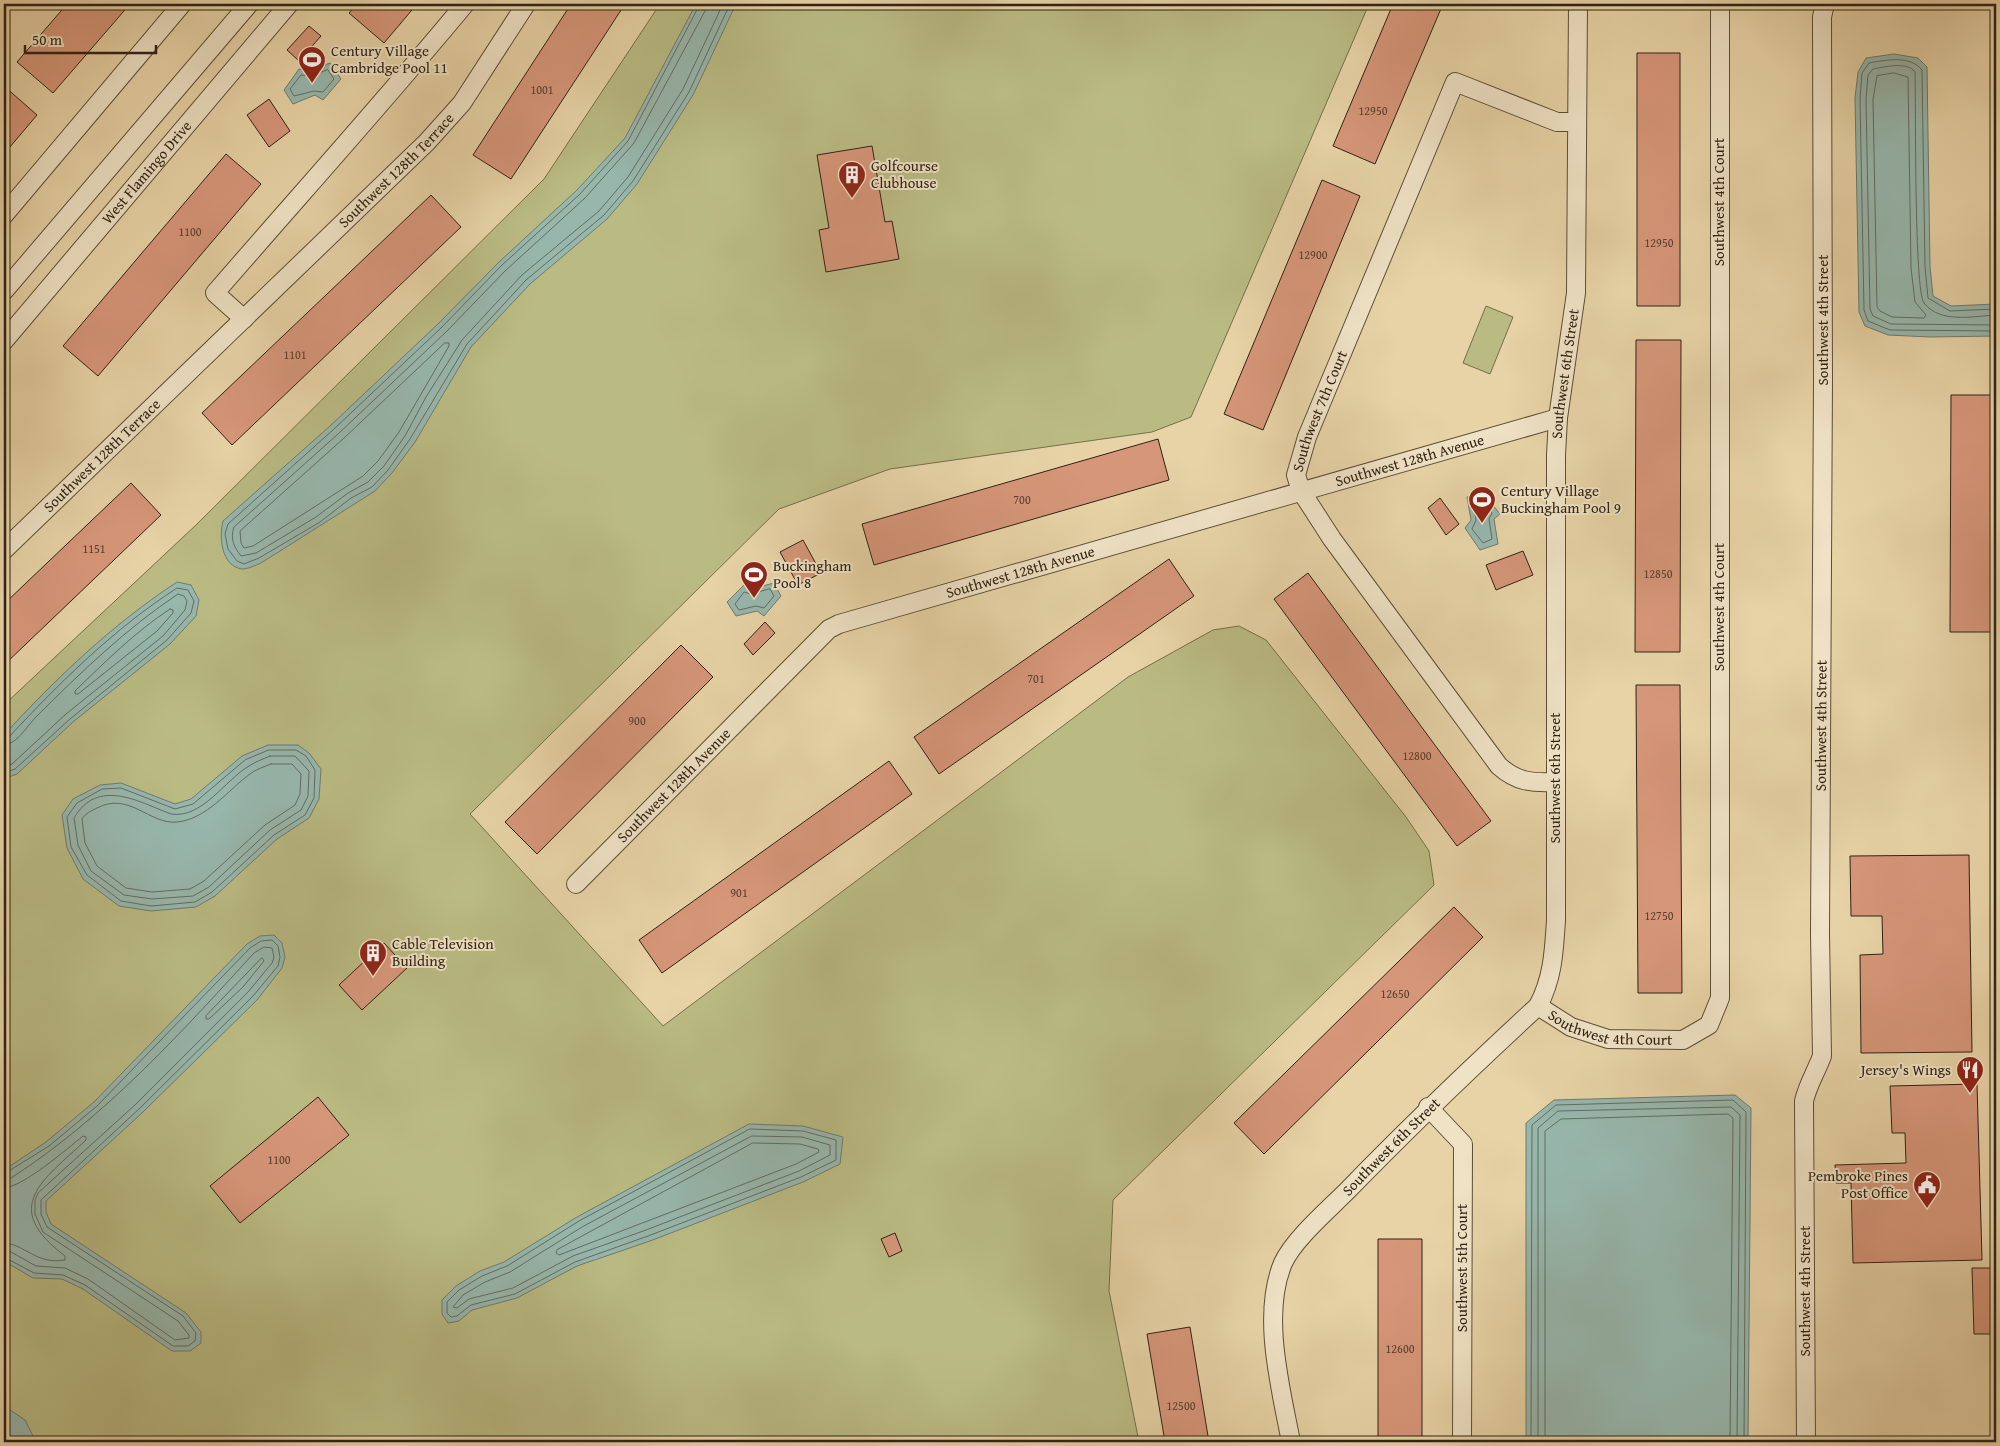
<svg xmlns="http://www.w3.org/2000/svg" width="2000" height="1446" font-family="'Gentium Book Plus',serif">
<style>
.green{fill:#babb83;stroke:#746e4c}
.water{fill:#97b7ad;stroke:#6d7b70}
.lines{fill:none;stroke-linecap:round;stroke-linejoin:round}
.shore{stroke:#636c60;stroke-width:1}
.building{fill:#d69679;stroke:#2f2214}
.street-casing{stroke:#5d4e38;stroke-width:20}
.street{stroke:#efe2c5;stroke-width:18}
.labels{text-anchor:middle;stroke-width:4;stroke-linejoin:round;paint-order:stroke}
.number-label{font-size:12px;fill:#593f2d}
.poi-label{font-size:15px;fill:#2f2214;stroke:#efe2c5;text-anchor:start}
.street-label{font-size:15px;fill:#2f2214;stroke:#efe2c5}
</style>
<rect width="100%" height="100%" fill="#e7d3a6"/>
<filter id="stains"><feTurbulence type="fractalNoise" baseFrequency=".004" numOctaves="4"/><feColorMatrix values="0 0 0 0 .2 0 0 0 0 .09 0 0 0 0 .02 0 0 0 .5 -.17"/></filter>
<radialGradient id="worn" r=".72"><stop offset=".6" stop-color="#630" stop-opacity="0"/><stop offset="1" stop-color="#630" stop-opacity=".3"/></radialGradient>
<path class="green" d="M660 4H1369L1191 417 1152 432 890 469 779 509 470 814 663 1026 1128 677 1213 630 1239 626 1266 640 1406 817 1429 851 1434 885 1113 1200 1109 1291 1139 1442H4V705L196 525 544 179Z
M1486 306 1513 317 1490 374 1463 363Z"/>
<path class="water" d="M696 4H736L693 95 637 184 607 219 530 284 471 347 415 442 392 473 375 491 261 563C256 565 248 569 242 569 221 566 219 537 223 521L330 426 439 323 498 263 577 190 625 138Z
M1894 54 1918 58 1927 67 1930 267 1933 296 1951 306 1996 304V336L1930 337 1888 335 1865 326 1859 312 1855 98 1858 72 1866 58Z
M330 63 341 79 323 100 315 95 293 104 284 90 299 69 309 71Z
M1482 491 1500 514 1494 519 1498 544 1480 550 1465 528 1471 520 1467 497Z
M177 582 191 585 199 600 196 616 170 644 73 722 17 774 6 778 4 777V735C55 679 113 624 177 582Z
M774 583 781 596 764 616 757 611 736 616 727 602 745 584 751 589Z
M268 745H298L309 753 321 769 319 799 309 818 277 839 215 896 196 907 151 911 119 906 83 879 67 848 62 815 73 799 100 785 121 783 175 804 191 799 242 756Z
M274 935 282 943 285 957 282 968 257 1000 143 1112 46 1201V1212L51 1224 186 1313 201 1332V1343L190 1351H172L83 1289 62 1279 33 1278 4 1261V1170L46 1142 94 1102 247 944 260 936Z
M1735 1095 1751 1108 1748 1442H1526V1123L1554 1100Z
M749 1124 803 1126 843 1137 840 1164 803 1182 650 1241 577 1266 517 1298 472 1310 459 1321 448 1323 442 1314V1300L456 1286 480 1271 504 1262 577 1217Z
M4 1406 25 1420 36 1442H4Z
M253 1436 271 1439 273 1442H247Z"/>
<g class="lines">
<path class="shore" d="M700 4 628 141 580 194 501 266 442 327 334 429 228 524 225 534 228 549 237 561 244 564 259 558 320 522 351 498 372 487 388 470 410 439 467 344 526 280 604 215 633 181 689 92 730 4
M706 4 705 11 634 143 585 198 505 271 447 331 338 434 234 527C230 539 234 547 241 556L256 553 316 517 348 493 368 482 384 466 405 436 426 397 462 340 522 275 599 211 628 177 683 89 723 4
M328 70 334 79 323 92 314 91 294 96 290 89 301 75 310 76Z
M1894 73 1908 77 1911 268 1915 302 1926 315 1924 318 1892 317 1880 311 1877 307 1873 99 1877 76Z
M1996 309 1950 311 1928 298 1925 267 1922 70C1910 55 1886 60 1869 63L1862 73 1860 99 1864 310 1868 321 1890 330 1996 331
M1996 315C1974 316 1940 324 1924 303 1914 290 1916 103 1915 72 1907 61 1885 67 1873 69L1868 75 1866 99 1870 309 1873 316 1891 324 1996 325
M445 343H449V346L399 432 378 461 363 476 253 546 244 548 241 543 240 531 343 439Z
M1481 498 1492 513 1489 519 1492 539 1483 543 1472 529 1476 520 1473 501Z
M770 589 774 596 764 608 756 606 739 610 735 604 744 592 751 594Z
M170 609 173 610V613L157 631 78 694H75V691C105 662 135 632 170 609Z
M4 738 9 737C59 683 115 628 177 588L188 590 194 601 191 613 167 640 70 719 15 769 4 773
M4 745C18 744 28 724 38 715 81 672 127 628 178 594L184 596 187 601 185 610 163 636 66 714 12 764 4 767
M269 750H296L306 756 315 770 314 798 305 815 274 835 212 892 195 902 151 906 121 901 87 875 71 847 67 817 77 803 102 789 121 788 175 809 193 804 245 760Z
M270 756H295L309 771 308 796 301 810 270 830 209 887 193 896 152 899 124 895 91 871 78 845 74 818C98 777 139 802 171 814 202 819 225 780 249 766 255 762 263 759 270 756Z
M271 764H292L301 774 300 794 295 805 265 825 204 881 190 889 152 892 126 888 97 866 85 843 82 819C86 813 91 811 97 808 129 791 150 825 177 822 207 819 228 790 250 774 256 769 264 767 271 764Z
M262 958 264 961 243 987 209 1019H206V1016Z
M750 1129 803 1131 836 1140V1160L801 1177 648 1236 575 1262 515 1294 471 1305 457 1316 451 1317 447 1313V1302L459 1290 482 1276 507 1266 579 1221Z
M752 1136 802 1137 830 1145V1155L799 1171 646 1230 573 1256 513 1288 469 1299 457 1308 453 1307 463 1295 485 1282 510 1272 582 1227Z
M753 1143 800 1144 818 1149 819 1152 796 1164 559 1255 556 1253 557 1250Z
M4 1174 49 1146 97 1106 250 948 261 941 272 940 278 946 280 957 278 966 253 996 140 1108 41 1200V1214L47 1227 183 1316 196 1333 195 1341 188 1346H173L85 1285 63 1275 34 1273 4 1257
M4 1180 11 1178C104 1118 180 1034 254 953L264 947 272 948 274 957 272 963 248 992 136 1104 38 1193 35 1200V1214L43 1232 178 1321 189 1335V1338L175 1340 88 1279 65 1268 36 1266 11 1252 4 1251
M4 1188C23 1187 67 1149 83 1136L86 1137V1140C42 1181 0 1207 65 1256V1260C36 1265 25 1244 4 1243
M1531 1442 1532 1125 1556 1105 1733 1100 1746 1112 1744 1442
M1538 1442V1128L1558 1111 1731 1107 1740 1115 1737 1442
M1545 1442V1131L1561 1119 1728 1114 1733 1118 1730 1442"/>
</g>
<path class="building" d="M67 4H130L53 93 17 62Z
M357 4H417L384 43 349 13Z
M571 4H625L511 179 473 155Z
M1393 4H1443L1375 164 1333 146Z
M309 26 321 36 299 61 287 50Z
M1637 53H1680V306H1637Z
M4 86 37 115 4 154Z
M269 99 290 131 269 147 247 115Z
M872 146 885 222 892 221 899 259 826 272 819 230 829 228 817 155Z
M226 154 261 184 98 376 63 346Z
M1322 180 1360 196 1263 430 1224 414Z
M431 195 461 227 232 445 202 413Z
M1636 340H1681L1680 652H1635Z
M1951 395H1996V632H1950Z
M1158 439 1169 480 874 565 862 524Z
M131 483 161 515 4 665V604Z
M1440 498 1459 524 1446 535 1428 508Z
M803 540 821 573 798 585 780 552Z
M1523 551 1533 575 1496 590 1486 565Z
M1169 559 1194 596 939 774 914 737Z
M1308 573 1491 821 1457 846 1274 599Z
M765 622 775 633 753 655 744 644Z
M681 645 713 677 537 854 505 822Z
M1636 685H1680L1682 993H1638Z
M889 761 912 794 662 973 639 940Z
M1969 855 1972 1052 1861 1053 1860 955 1883 954 1882 916H1851L1850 856Z
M1454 907 1483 937 1264 1154 1234 1123Z
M384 943 407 968 362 1010 339 985Z
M1977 1084 1982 1260 1853 1263 1851 1183H1836L1835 1165 1906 1163 1905 1133H1892L1890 1086Z
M318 1097 349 1135 240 1223 210 1186Z
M895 1233 902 1251 889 1257 881 1239Z
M1378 1239H1422V1442H1378Z
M1972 1268H1996V1334H1974Z
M1190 1327 1209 1442H1165L1147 1334Z"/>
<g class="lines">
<defs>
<g id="street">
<path d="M4 215 182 4"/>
<path d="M4 291 249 4"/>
<path d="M244 319 215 293C298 197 384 102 465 4"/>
<path id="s1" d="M4 341 289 4"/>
<path id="s2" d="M4 550 427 142 462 103 526 4"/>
<path id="s3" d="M1555 782C1532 783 1517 782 1499 766L1332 539 1301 491 1296 475 1307 437 1455 82 1557 122H1576"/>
<path id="s4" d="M576 884 829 629 839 624 1558 418"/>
<path id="s5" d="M1538 1006 1571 1027 1608 1039 1683 1040 1709 1025 1720 998V4"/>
<path d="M1428 1107 1463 1144 1462 1442"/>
<path id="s6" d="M1291 1442C1281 1389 1261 1315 1283 1263 1294 1239 1329 1209 1348 1190 1410 1126 1473 1066 1538 1006 1553 978 1554 951 1556 920V455L1558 418 1576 293 1578 4"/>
<path id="s7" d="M1806 1442 1804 1101C1808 1084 1816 1072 1822 1056L1820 934 1823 378 1822 17 1825 4"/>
</g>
</defs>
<use href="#street" class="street-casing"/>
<use href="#street" class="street"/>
</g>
<defs>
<symbol id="stadium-pin" viewBox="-11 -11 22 30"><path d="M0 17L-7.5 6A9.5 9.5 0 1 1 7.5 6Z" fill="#8f2418" stroke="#efe2c5"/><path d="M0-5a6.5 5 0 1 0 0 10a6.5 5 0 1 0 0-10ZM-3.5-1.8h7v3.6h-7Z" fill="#fff"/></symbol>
<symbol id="building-pin" viewBox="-11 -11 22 30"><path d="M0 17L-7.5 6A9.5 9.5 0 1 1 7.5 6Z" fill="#8f2418" stroke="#efe2c5"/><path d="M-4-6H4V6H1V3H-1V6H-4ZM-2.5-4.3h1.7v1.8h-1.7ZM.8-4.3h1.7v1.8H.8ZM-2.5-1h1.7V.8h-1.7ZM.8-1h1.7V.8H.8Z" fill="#fff"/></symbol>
<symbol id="restaurant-pin" viewBox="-11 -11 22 30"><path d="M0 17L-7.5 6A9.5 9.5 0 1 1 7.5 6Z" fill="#8f2418" stroke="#efe2c5"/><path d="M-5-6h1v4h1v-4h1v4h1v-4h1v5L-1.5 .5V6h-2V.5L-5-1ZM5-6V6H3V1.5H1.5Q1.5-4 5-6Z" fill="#fff"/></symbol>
<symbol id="civic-pin" viewBox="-11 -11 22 30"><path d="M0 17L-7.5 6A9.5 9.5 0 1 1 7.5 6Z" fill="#8f2418" stroke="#efe2c5"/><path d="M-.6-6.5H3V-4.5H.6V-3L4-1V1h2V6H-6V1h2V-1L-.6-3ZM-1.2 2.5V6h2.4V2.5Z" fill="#fff"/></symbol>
</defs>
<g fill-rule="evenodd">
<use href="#stadium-pin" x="296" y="44" width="32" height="43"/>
<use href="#building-pin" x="836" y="159" width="32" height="43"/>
<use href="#stadium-pin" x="1466" y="484" width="32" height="43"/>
<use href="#stadium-pin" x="738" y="559" width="32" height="43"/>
<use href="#building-pin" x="357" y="937" width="32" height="43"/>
<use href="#restaurant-pin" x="1954" y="1054" width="32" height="43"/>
<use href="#civic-pin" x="1911" y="1169" width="32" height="43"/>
</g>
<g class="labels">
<g class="number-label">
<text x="542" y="94">1001</text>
<text x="1373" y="115">12950</text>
<text x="190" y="236">1100</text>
<text x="1659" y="247">12950</text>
<text x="1313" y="259">12900</text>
<text x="295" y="359">1101</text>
<text x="1022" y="504">700</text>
<text x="94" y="553">1151</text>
<text x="1658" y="578">12850</text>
<text x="1036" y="683">701</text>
<text x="637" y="725">900</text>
<text x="1417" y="760">12800</text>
<text x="739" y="897">901</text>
<text x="1659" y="920">12750</text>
<text x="1395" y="998">12650</text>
<text x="279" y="1164">1100</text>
<text x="1400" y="1353">12600</text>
<text x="1181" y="1410">12500</text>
</g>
<g class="poi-label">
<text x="331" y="56">Century Village<tspan x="331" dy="17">Cambridge Pool 11</tspan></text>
<text x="871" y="171">Golfcourse<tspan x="871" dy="17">Clubhouse</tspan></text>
<text x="1501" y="496">Century Village<tspan x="1501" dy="17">Buckingham Pool 9</tspan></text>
<text x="773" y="571">Buckingham<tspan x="773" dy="17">Pool 8</tspan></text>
<text x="392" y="949">Cable Television<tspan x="392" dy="17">Building</tspan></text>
<text x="1951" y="1075" text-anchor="end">Jersey's Wings</text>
<text x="1908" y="1181" text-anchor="end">Pembroke Pines<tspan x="1908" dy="17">Post Office</tspan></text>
</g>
<g class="street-label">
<text dy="5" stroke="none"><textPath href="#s2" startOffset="546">Southwest 128th Terrace</textPath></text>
<text dy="5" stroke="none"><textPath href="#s1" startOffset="221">West Flamingo Drive</textPath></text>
<text transform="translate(1719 202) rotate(-90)" y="5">Southwest 4th Court</text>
<text transform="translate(1823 320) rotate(-90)" y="5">Southwest 4th Street</text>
<text dy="5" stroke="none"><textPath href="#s6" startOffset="1180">Southwest 6th Street</textPath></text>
<text dy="5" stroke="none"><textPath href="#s3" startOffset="484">Southwest 7th Court</textPath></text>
<text dy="5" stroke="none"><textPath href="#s2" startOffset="136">Southwest 128th Terrace</textPath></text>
<text dy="5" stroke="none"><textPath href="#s4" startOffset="964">Southwest 128th Avenue</textPath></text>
<text dy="5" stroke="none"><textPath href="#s4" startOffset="559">Southwest 128th Avenue</textPath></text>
<text transform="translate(1719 607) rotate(-90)" y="5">Southwest 4th Court</text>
<text dy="5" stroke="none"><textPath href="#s7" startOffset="720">Southwest 4th Street</textPath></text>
<text transform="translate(1555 778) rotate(-90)" y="5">Southwest 6th Street</text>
<text dy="5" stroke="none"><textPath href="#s4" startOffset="139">Southwest 128th Avenue</textPath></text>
<text dy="5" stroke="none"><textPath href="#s5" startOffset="78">Southwest 4th Court</textPath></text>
<text dy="5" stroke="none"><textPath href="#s6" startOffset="341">Southwest 6th Street</textPath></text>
<text transform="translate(1462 1268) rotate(-90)" y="5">Southwest 5th Court</text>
<text transform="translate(1805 1291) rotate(-90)" y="5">Southwest 4th Street</text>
</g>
</g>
<rect width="2000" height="1446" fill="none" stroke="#e7d3a6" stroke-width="20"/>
<rect x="5" y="5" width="1990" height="1436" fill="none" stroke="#2f2214" stroke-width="2.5"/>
<rect x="10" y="10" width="1980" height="1426" fill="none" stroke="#2f2214"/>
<path d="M25 45v8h131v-8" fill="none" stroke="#2f2214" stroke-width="2.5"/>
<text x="32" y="45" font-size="15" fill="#2f2214" stroke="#efe2c5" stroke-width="4" paint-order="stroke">50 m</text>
<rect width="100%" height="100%" filter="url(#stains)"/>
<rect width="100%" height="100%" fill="url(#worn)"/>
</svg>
